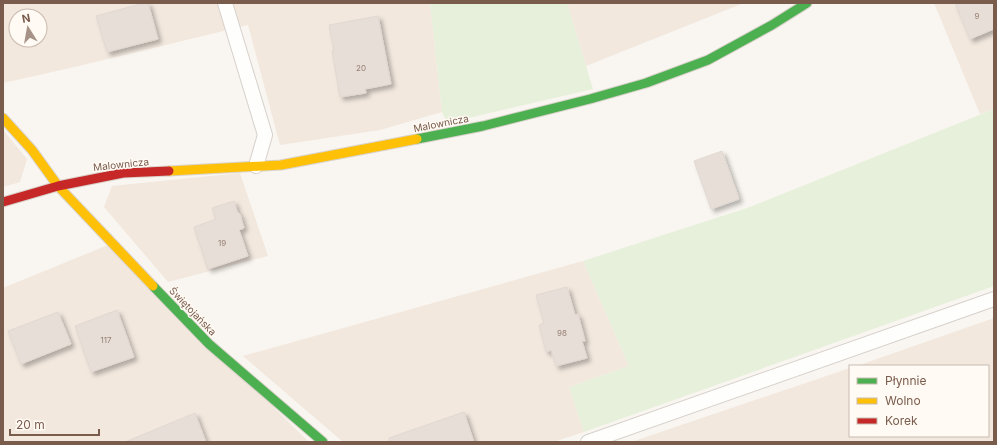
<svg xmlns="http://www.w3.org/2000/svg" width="997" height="445" font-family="Inter,sans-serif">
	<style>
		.residential { fill: #f2e8de; fill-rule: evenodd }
		.green { fill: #e7f0db }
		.building { fill: #e6ded7; stroke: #e2d8d2; filter: url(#shadow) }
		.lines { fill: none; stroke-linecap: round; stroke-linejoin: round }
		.lane-casing { stroke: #d7d1cb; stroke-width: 16 }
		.fast-casing { stroke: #d9d2cb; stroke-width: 11 }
		.slow-casing { stroke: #d9d2cb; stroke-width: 11 }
		.jam-casing { stroke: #d9d2cb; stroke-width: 11 }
		.lane { stroke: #fefefd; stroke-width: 14 }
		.fast { stroke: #4caf50; stroke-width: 9 }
		.slow { stroke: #ffc107; stroke-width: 9 }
		.jam { stroke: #c62828; stroke-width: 9 }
		.labels { text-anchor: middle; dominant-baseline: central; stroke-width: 3; stroke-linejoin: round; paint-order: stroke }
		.number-label { font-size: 8px; fill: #977e72 }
		.street-label { font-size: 10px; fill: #7a5c4d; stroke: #fffaf3 }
	</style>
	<defs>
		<filter id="shadow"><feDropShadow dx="3.5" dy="3.5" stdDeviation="2" flood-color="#0004"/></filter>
	</defs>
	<rect width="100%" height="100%" fill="#f9f5f0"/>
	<path class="residential" d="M 3,3 L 430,3 L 442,112 L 380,130 L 280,145 L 248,25 L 79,66 L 3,83 ZM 16,16 L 40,16 L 40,40 L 16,40 Z
		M 567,3 L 744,3 L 586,66 Z
		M 934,3 L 994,3 L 994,109 L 980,114 Z
		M 3,130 L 27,159 L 20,182 L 3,187 Z
		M 240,173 L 268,256 L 168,282 L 104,207 L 112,186 Z
		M 108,245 L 309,442 L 3,442 L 3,288 Z
		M 583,261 L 629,366 L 569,387 L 584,432 L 553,442 L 343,442 L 243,356 Z
		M 994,318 L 994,442 L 631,442 L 850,368 L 850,436 L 988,436 L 988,366 L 857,366 Z"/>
	<path class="green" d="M 430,3 L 567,3 L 593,89 L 447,123 L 442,112 Z
		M 994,109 L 994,286 L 584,432 L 569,387 L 629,366 L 583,261 L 750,207 Z"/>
	<path class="building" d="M 144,3 L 148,3 L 158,39 L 107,52 L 96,16 Z
		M 955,3 L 994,3 L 994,29 L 970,39 Z
		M 378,16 L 391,84 L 365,89 L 366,93 L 340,97 L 332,51 L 334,51 L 329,25 Z
		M 722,151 L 739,199 L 711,209 L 694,161 Z
		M 234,201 L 237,211 L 240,214 L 244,228 L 239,230 L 248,256 L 208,269 L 194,227 L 216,219 L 212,208 Z
		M 567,287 L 575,315 L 578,314 L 585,341 L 582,341 L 587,358 L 556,366 L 551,350 L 546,352 L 539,325 L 544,323 L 536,295 Z
		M 117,310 L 134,357 L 91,372 L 75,326 Z
		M 58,312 L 71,344 L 21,364 L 8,331 Z
		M 464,412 L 474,442 L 389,442 L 389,438 Z
		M 195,413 L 206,442 L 125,442 Z"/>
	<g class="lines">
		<defs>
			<path id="lane" d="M 225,3 L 265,135 L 256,166
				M 588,442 L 994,299"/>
			<path id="fast" d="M 417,139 L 483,126 L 590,99 L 646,83 L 708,60 L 772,25 L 807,3
				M 153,286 L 209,344 L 323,442"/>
			<path id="slow" d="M 3,118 L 32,150 L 58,186 L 153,286
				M 169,171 L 281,165 L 417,139"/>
			<path id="jam" d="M 3,202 L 58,186 L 123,173 L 169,171"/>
		</defs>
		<use href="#lane" class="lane-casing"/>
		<use href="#fast" class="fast-casing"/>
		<use href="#slow" class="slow-casing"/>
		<use href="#jam" class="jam-casing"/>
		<use href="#lane" class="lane"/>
		<use href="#fast" class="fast"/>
		<use href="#slow" class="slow"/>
		<use href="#jam" class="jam"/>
	</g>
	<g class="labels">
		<g class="number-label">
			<text x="977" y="16">9</text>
			<text x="361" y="68">20</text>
			<text x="222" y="243">19</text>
			<text x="562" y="333">98</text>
			<text x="106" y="340">117</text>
		</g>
		<g class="street-label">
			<text transform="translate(441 123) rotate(-11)">Malownicza</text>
			<text transform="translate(121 164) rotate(-6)">Malownicza</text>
			<text transform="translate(193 311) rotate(46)">Świętojańska</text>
		</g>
	</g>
	<rect width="997" height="445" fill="none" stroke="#7a5c4d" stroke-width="8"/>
	<rect x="849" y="365" width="140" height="72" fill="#fffaf3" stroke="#cabbb1"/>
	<rect x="857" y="378" width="20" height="6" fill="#4caf50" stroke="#cabbb1"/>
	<text x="885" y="385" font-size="12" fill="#7a5c4d">Płynnie</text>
	<rect x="857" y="398" width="20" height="6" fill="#ffc107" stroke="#cabbb1"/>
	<text x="885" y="405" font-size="12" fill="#7a5c4d">Wolno</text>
	<rect x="857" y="418" width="20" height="6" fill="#c62828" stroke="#cabbb1"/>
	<text x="885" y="425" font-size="12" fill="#7a5c4d">Korek</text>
	<g transform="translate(28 28) rotate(349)"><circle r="19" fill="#fffaf3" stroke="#cabbb1"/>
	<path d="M0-3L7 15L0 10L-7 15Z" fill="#a69286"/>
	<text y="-6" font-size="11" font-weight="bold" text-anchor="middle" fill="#7a5c4d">N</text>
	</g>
	<path d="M10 429v6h89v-6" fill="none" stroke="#7a5c4d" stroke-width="2"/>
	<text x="16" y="429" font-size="12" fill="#7a5c4d" stroke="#fffaf3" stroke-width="3" paint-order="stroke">20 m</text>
</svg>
